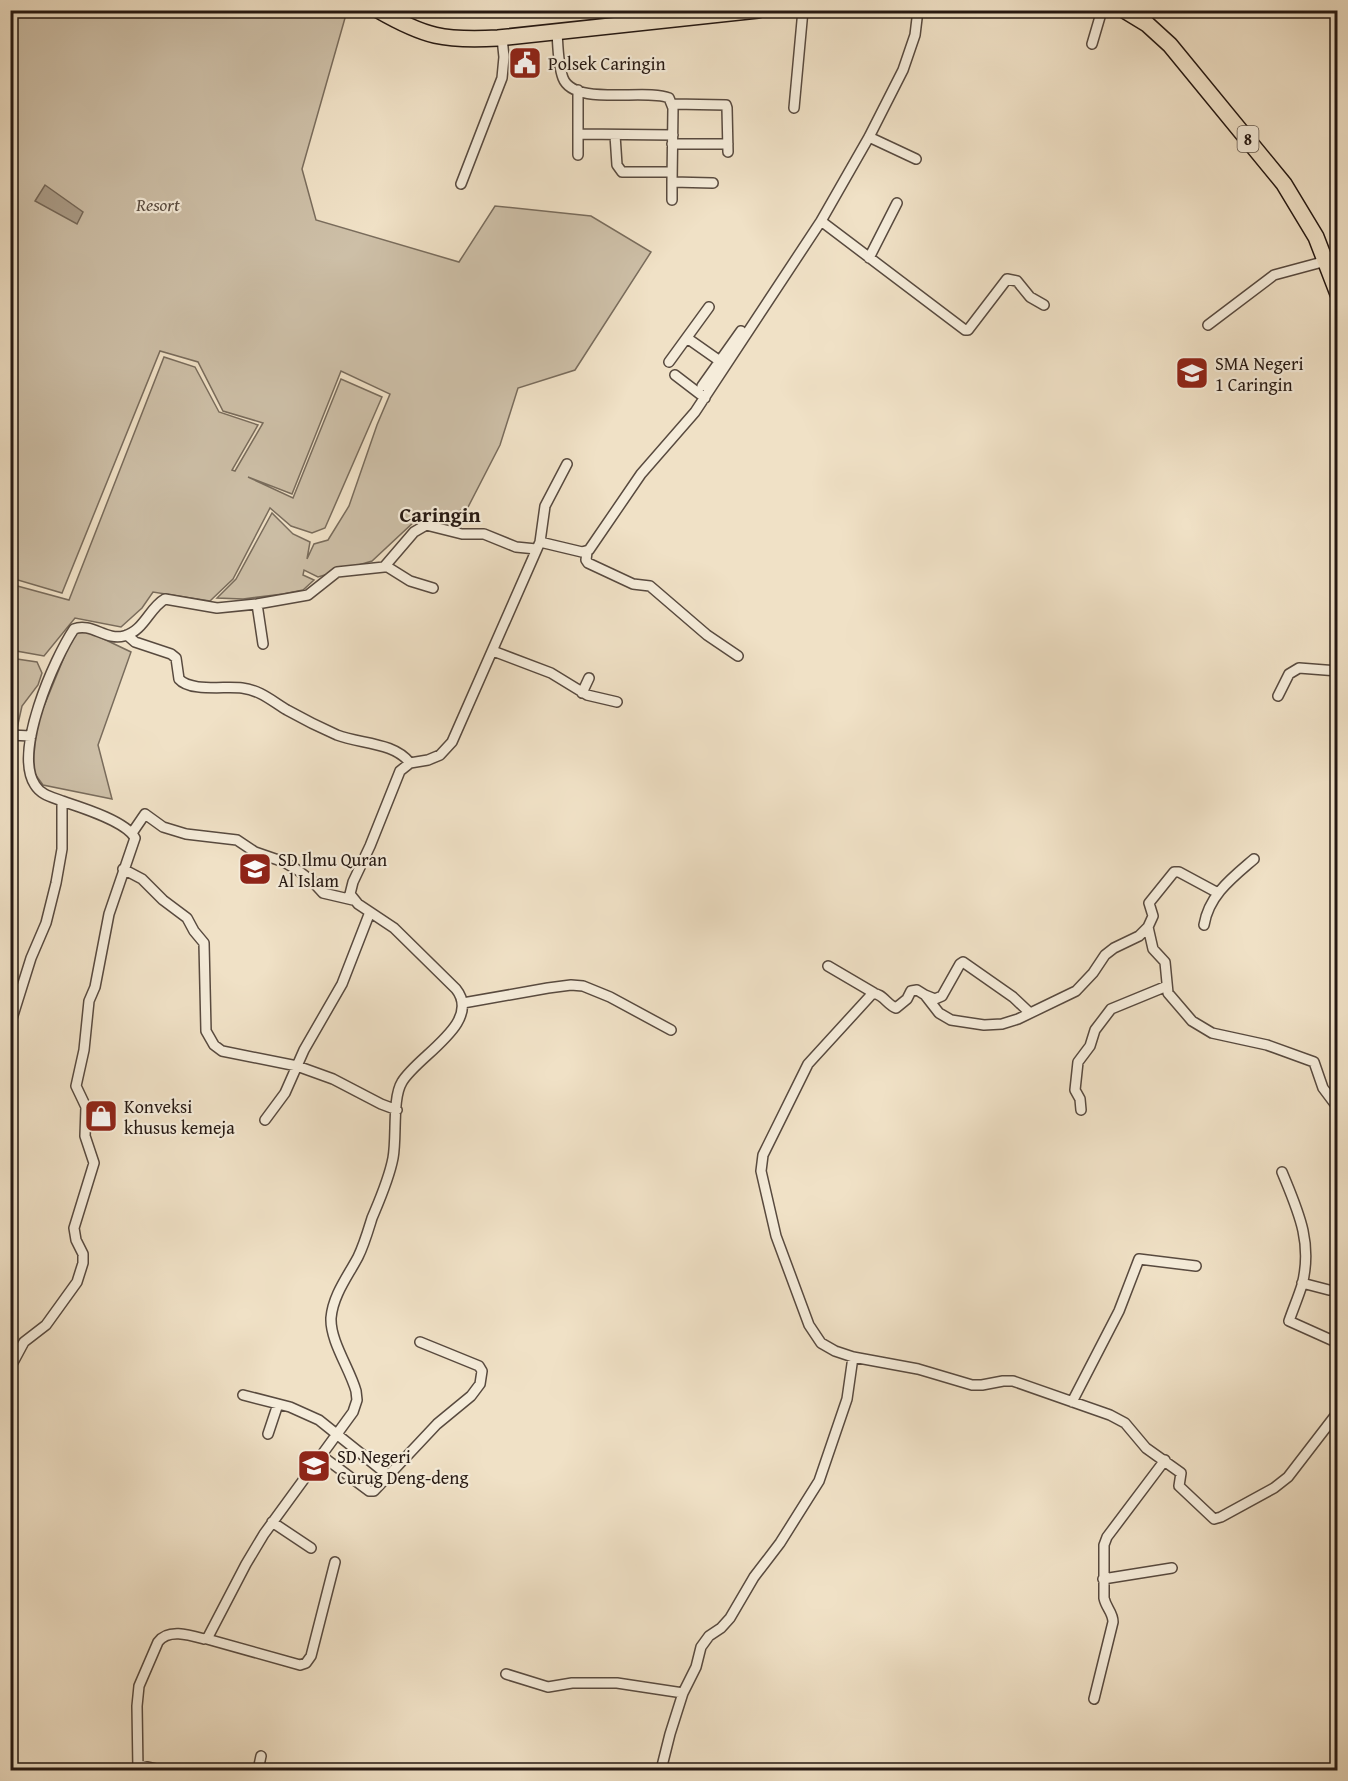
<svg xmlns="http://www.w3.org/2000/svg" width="1348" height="1781" font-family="'Gentium Book Plus',serif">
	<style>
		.green { fill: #cdbfa7; stroke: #796c5c; stroke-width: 1.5 }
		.water { fill: #ab9d89; stroke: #756859; stroke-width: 1.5 }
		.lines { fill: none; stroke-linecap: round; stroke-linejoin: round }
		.minor-casing { stroke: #584a3f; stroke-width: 12 }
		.trunk-casing { stroke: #251812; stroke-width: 18 }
		.minor { stroke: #f5ecda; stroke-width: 9 }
		.trunk { stroke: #f0e1c6; stroke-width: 15 }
		.labels { text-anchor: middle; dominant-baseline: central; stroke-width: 4.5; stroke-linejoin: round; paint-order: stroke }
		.shield { fill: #f5ecda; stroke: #63584e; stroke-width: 1.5 }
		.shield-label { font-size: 16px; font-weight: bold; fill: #251812 }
		.poi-label { font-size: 18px; fill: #251812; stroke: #f5ecda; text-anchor: start }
		.park-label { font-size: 18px; font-style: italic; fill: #574a3f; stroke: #f5ecda }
		.quarter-label { font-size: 21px; font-weight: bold; fill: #251812; stroke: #f5ecda }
	</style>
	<rect width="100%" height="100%" fill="#f0e1c6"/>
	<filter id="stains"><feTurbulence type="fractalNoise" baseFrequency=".00333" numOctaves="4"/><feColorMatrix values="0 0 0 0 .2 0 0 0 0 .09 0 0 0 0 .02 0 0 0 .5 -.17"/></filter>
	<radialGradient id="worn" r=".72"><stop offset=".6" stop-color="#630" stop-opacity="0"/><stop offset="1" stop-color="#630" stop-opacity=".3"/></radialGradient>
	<path class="green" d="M 11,11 L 347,11 L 302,169 L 316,220 L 459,262 L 495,206 L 591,216 L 651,252 L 575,370 L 518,388 L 500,445 L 467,509 L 415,521 L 372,561 L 318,577 L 304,570 L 303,575 L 314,580 L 303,590 L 283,594 L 243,599 L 217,598 L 236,579 L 272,513 L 293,534 L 310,542 L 307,559 L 314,544 L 328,540 L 349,506 L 377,425 L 390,394 L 341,371 L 292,494 L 248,477 L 293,498 L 341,379 L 382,397 L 325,528 L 312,533 L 291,526 L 270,508 L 233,579 L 210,601 L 153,592 L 142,608 L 121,627 L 75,618 L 44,656 L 11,650 L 10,584 L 69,600 L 164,357 L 195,367 L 219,412 L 258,425 L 232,470 L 235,471 L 263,423 L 223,411 L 198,362 L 160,351 L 62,593 L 11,578 Z
		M 89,632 L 131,652 L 98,745 L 112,799 L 43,785 L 32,770 L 35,728 L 74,633 Z
		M 10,658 L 37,662 L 42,673 L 38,685 L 22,706 L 16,733 L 11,733 Z"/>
	<path class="water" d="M 45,185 L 83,212 L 77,224 L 35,201 Z"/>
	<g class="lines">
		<defs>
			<path id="minor" d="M 557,32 C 558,47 558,65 563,78 C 574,107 646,88 669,98 L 673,108 L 672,182 L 713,183
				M 1092,44 L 1102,10
				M 673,104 L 726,105 L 727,108 L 728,152
				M 794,108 L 803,10
				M 578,134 L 673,135
				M 615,135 L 617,165 L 622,172 L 672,172
				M 869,137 L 916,159
				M 672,144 L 728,144
				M 578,155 L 578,90
				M 461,184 L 502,78 L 504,57 L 502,38
				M 672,200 L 672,182
				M 821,221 L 965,330 L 968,330 L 1007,279 L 1017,281 L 1030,297 L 1044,305
				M 869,258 L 897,203
				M 1208,325 L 1274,275 L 1326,261
				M 687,338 L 724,364
				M 669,362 L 709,307
				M 675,375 L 705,398
				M 702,386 L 741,331
				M 540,542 L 545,506 L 567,464
				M 587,552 L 586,560 L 588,563 L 633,584 L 650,586 L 707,635 L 738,656
				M 386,566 L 410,581 L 433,588
				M 257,604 L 263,644
				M 127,635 L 135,642 L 171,654 L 176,658 L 179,679 C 190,692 225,686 242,688 C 260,690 272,701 287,710 C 303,719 321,728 337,735 C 360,744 394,742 410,763
				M 493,651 L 551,673 L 587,695 L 617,702
				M 582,693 L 589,678
				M 1278,696 L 1289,674 L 1299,668 L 1338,671
				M 10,735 L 31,736
				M 132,833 L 145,814 L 163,827 L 186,834 L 237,840 L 255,852 L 284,862 L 296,869 L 312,881 L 323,893 L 353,900
				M 123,869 L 142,879 L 163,900 L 187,918 L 194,931 L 204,943 L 206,1031 L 214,1045 L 222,1051 L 297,1066 L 333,1079 L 381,1104 L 397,1110
				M 1218,893 L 1179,872 L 1174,872 L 1149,903 L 1153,916 L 1148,927 L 1139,936 L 1114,948 L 1105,955 L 1093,973 L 1076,991 L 1018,1019 L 1002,1024 L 984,1025 L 951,1020 L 939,1013 L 925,995 L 917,990 L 911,991 L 907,999 L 896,1008 C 887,1005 882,992 872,994 L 808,1064 L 763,1155 L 761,1171 L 776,1236 L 809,1325 L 821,1343 L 835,1351 L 853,1357 L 918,1369 L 972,1385 L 982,1385 L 1003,1381 L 1013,1381 L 1110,1415 L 1125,1423 L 1146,1448 L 1181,1473 L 1179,1486 L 1214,1519 L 1221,1517 L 1274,1488 L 1288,1477 L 1338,1412
				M 1204,925 C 1209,895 1232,878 1254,859
				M 1148,927 L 1153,949 L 1165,962 L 1168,993 L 1192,1021 L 1212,1033 L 1267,1045 L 1314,1062 L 1323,1088 L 1338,1108
				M 828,966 L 874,993
				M 925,995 L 935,999 L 942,996 L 960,964 L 963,962 L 1013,997 L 1030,1013
				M 463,1003 L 548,988 L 571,985 L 583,986 L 610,997 L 671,1030
				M 10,1025 L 31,958 L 46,923 L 56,883 L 62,849 L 62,801 C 52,797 41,795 35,785 C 13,752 54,659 74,629 C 91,622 106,641 124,636 C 144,631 149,608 165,599 L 217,608 L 257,604 L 308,595 L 337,572 L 384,567 L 414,532 L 426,525 L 462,534 L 484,534 L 516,547 L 536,549
				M 1081,1110 L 1080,1099 L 1075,1090 L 1078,1062 L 1090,1046 L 1095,1030 L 1111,1009 L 1167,986
				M 265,1120 L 285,1093 L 304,1050 L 342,984 L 370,912
				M 1282,1172 C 1298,1211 1313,1242 1302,1285 C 1298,1298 1293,1309 1289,1321 L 1338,1343
				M 1302,1283 L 1329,1290
				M 10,1368 L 24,1342 L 46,1325 L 77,1282 L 83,1263 L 83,1254 L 76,1240 L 74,1228 L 94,1163 L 85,1136 L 86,1107 L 76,1086 L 84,1050 L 89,1001 L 95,987 L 109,914 L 135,838 C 126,821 80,807 62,801
				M 243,1395 L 290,1407 L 319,1420 L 389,1476
				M 1072,1402 L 1119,1311 L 1139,1259 L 1196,1266
				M 268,1434 L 278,1404
				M 322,1456 L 369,1491 L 374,1491 L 437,1424 L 471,1396 L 480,1384 L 482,1371 L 479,1366 L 420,1342
				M 272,1522 L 311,1548
				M 1103,1579 L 1172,1568
				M 207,1639 L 300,1665 L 306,1663 L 311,1656 L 335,1562
				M 506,1674 L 548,1687 L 572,1683 L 617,1683 L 683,1693
				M 1094,1699 L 1113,1622 C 1113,1612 1106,1608 1104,1598 L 1104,1545 L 1107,1537 L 1165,1460
				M 139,1765 L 161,1770
				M 138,1770 L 137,1706 L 139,1686 L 158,1642 C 168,1628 190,1635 204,1639 L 208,1637 L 246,1564 L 264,1534 L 353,1412 L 357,1400 L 356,1391 C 350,1369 330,1341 331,1318 C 333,1295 348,1276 358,1257 C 364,1245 368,1231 372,1218 C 380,1199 389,1179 393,1158 C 397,1137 392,1098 402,1082 C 417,1056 483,1023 456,989 L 394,928 L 358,904 L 350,894 L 353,882 L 370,846 L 400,771 L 410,763 L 428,760 L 440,755 L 452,742 L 540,542 L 582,552 L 589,550 L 641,474 L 695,412 L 821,221 L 869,137 L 903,70 L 915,35 L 918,10
				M 258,1770 L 261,1756
				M 661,1770 L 670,1734 L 683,1693 L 696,1667 L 701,1647 L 709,1636 L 721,1628 L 730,1618 L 754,1577 L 780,1543 L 819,1481 L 847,1399 L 853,1357"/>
			<path id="trunk" d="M 378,10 C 425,37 444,41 498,38 L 758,10
				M 1124,10 L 1147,24 L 1170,45 L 1284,184 L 1316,237 L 1338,294"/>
		</defs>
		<use href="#minor" class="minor-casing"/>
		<use href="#trunk" class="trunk-casing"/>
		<use href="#minor" class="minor"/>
		<use href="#trunk" class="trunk"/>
	</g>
	<defs>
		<symbol id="civic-square" viewBox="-11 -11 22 22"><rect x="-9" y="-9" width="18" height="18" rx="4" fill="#8f2418" stroke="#f5ecda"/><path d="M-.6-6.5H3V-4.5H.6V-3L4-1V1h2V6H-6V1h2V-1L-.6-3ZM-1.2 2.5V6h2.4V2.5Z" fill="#fff"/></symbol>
		<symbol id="school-square" viewBox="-11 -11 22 22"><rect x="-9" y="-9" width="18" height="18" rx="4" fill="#8f2418" stroke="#f5ecda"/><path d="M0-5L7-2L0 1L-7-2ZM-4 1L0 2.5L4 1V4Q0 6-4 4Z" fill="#fff"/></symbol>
		<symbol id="shop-square" viewBox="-11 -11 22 22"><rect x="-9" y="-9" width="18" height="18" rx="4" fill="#8f2418" stroke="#f5ecda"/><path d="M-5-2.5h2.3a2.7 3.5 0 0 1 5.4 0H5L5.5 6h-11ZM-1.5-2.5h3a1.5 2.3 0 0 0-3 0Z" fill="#fff"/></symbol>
	</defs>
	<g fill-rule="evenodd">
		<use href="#civic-square" x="506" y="44" width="38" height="38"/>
		<use href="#school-square" x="1173" y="354" width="38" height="38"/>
		<use href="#school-square" x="236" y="850" width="38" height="38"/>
		<use href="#shop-square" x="82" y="1097" width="38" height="38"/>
		<use href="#school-square" x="295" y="1447" width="38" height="38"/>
	</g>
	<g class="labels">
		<rect class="shield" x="1237.5" y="126" width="21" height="26" rx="4.5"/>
		<g class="shield-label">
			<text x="1248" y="139">8</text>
		</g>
		<g class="poi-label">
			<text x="548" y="63">Polsek Caringin</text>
			<text x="1215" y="363">SMA Negeri<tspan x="1215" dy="21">1 Caringin</tspan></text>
			<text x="278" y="859">SD Ilmu Quran<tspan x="278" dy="21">Al Islam</tspan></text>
			<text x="124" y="1106">Konveksi<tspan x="124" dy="21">khusus kemeja</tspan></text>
			<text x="337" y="1456">SD Negeri<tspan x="337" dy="21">Curug Deng-deng</tspan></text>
		</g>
		<g class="park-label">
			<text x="158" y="204">Resort</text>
		</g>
		<g class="quarter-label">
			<text x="440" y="514">Caringin</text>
		</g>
	</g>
	<rect width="1348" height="1781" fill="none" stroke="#f0e1c6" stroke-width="36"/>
	<rect x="12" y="12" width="1324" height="1757" fill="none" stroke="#251812" stroke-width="3"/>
	<rect x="18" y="18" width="1312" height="1745" fill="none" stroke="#251812" stroke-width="1.5"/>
	<rect width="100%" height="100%" filter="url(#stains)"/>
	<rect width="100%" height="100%" fill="url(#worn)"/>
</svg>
